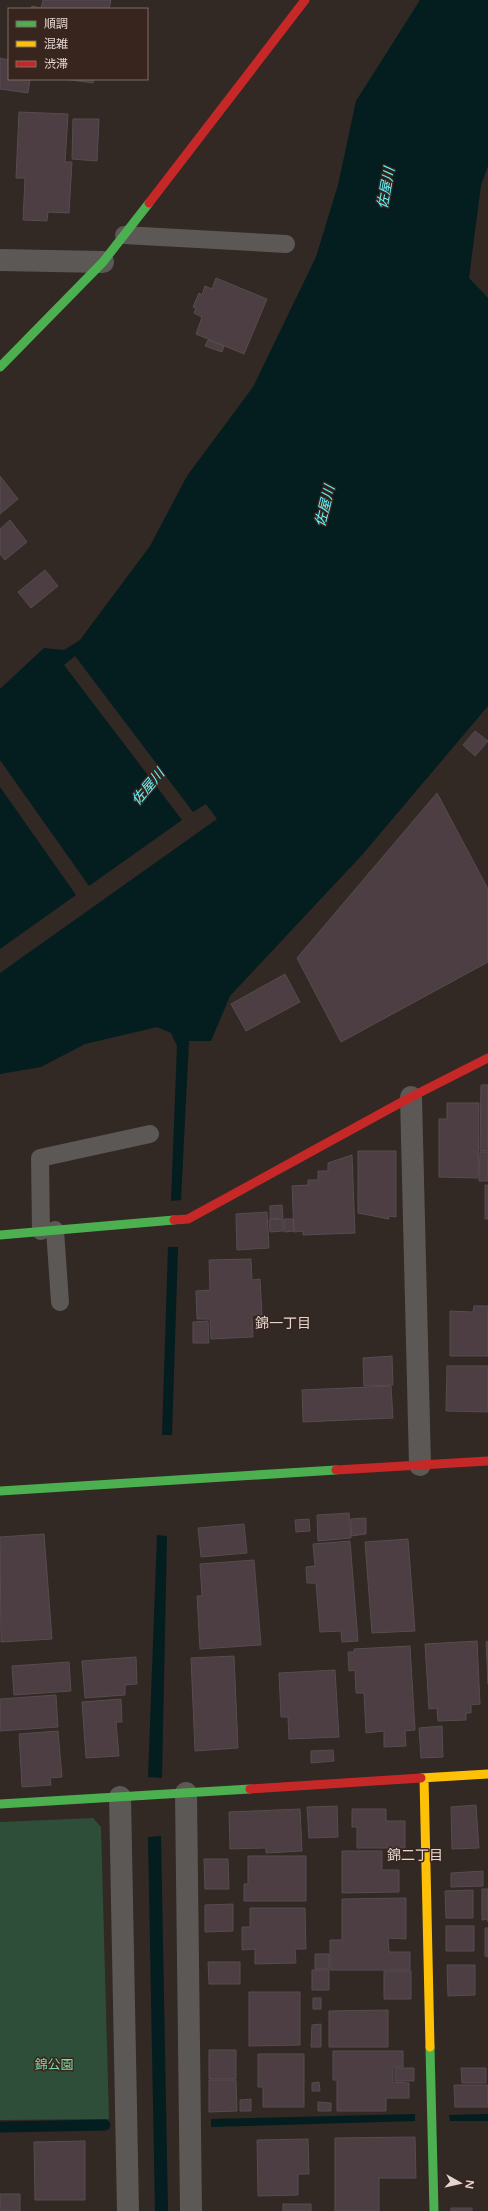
<svg xmlns="http://www.w3.org/2000/svg" width="488" height="2211" font-family="'Varela Round','Noto Sans JP',sans-serif">
	<style>
		.green { fill: #2e4e3a }
		.water { fill: #041d1f }
		.pier { fill: #322824 }
		.lines { fill: none; stroke-linecap: round; stroke-linejoin: round }
		.stream { stroke: #041d1f; stroke-width: 11 }
		.building { fill: #4c3e43; stroke: #554d4e }
		.lane { stroke: #5b5855; stroke-width: 18 }
		.street { stroke: #5b5855; stroke-width: 22 }
		.fast { stroke: #4caf50; stroke-width: 9 }
		.slow { stroke: #ffc107; stroke-width: 9 }
		.jam { stroke: #c62828; stroke-width: 9 }
		.labels { text-anchor: middle; dominant-baseline: central; stroke-width: 3; stroke-linejoin: round; paint-order: stroke }
		.park-label { font-size: 13px; fill: #78dda5; stroke: #38251e }
		.water-label { font-size: 14px; font-style: italic; fill: #62f5fc; stroke: #38251e }
		.neighbourhood-label { font-size: 14px; fill: #e3d6d1; stroke: #38251e }
	</style>
	<rect width="100%" height="100%" fill="#322824"/>
	<path class="green" d="M 93,1818 L 101,1827 L 109,2119 L 0,2120 L 0,1822 Z"/>
	<path class="water" d="M 420,0 L 488,0 L 488,166 L 481,185 L 469,278 L 488,298 L 488,706 L 362,855 L 230,996 L 211,1041 L 189,1041 L 181,1200 L 171,1201 L 177,1046 L 171,1033 L 157,1027 L 85,1044 L 41,1067 L 0,1074 L 0,689 L 44,648 L 64,650 L 80,640 L 150,546 L 187,476 L 253,387 L 316,257 L 338,185 L 356,101 Z
		M 168,1247 L 178,1247 L 172,1435 L 162,1435 Z
		M 157,1535 L 167,1536 L 162,1778 L 148,1777 Z
		M 161,1836 L 168,2211 L 155,2211 L 148,1837 Z
		M 415,2114 L 415,2121 L 211,2127 L 211,2119 Z
		M 488,2114 L 488,2121 L 450,2121 L 449,2115 Z"/>
	<path class="pier" d="M 75,656 L 193,812 L 206,804 L 217,819 L 0,973 L 0,949 L 76,895 L 0,787 L 0,760 L 89,886 L 182,820 L 64,665 Z"/>
	<g class="lines">
		<path class="stream" d="M 0,2127 L 105,2125"/>
	</g>
	<path class="building" d="M 43,0 L 111,0 L 109,9 L 31,9 L 32,6 L 41,8 Z
		M 0,58 L 9,60 L 9,79 L 30,79 L 28,93 L 0,89 Z
		M 64,79 L 94,79 L 93,83 Z
		M 19,112 L 68,114 L 65,162 L 72,162 L 69,213 L 48,212 L 47,221 L 23,220 L 25,178 L 16,178 Z
		M 73,119 L 99,119 L 97,161 L 72,159 Z
		M 216,278 L 267,299 L 244,354 L 196,334 L 202,317 L 194,313 L 196,308 L 193,307 L 199,293 L 202,295 L 205,286 L 212,289 Z
		M 208,340 L 224,346 L 222,352 L 205,346 Z
		M 0,476 L 18,499 L 0,514 Z
		M 10,520 L 27,542 L 5,560 L 0,554 L 0,529 Z
		M 45,570 L 58,586 L 31,608 L 18,592 Z
		M 475,731 L 488,741 L 475,756 L 463,745 Z
		M 437,793 L 488,889 L 488,962 L 341,1042 L 297,958 Z
		M 285,974 L 300,1002 L 246,1031 L 231,1004 Z
		M 481,1085 L 488,1085 L 488,1151 L 480,1151 Z
		M 447,1103 L 479,1103 L 478,1178 L 439,1177 L 439,1119 L 447,1119 Z
		M 358,1151 L 396,1151 L 396,1217 L 388,1216 L 389,1219 L 358,1213 Z
		M 480,1152 L 488,1152 L 488,1181 L 479,1181 Z
		M 352,1155 L 355,1233 L 303,1235 L 303,1231 L 294,1232 L 292,1186 L 308,1185 L 308,1180 L 318,1180 L 318,1171 L 328,1171 L 328,1163 Z
		M 485,1185 L 488,1185 L 488,1219 L 485,1219 Z
		M 282,1205 L 283,1218 L 270,1219 L 270,1206 Z
		M 267,1212 L 269,1248 L 237,1250 L 236,1214 Z
		M 283,1219 L 283,1231 L 270,1232 L 269,1220 Z
		M 284,1219 L 293,1219 L 294,1231 L 284,1232 Z
		M 251,1259 L 252,1280 L 260,1279 L 262,1315 L 252,1315 L 253,1337 L 211,1339 L 210,1319 L 197,1319 L 196,1291 L 210,1290 L 209,1260 Z
		M 474,1306 L 488,1306 L 488,1356 L 450,1356 L 450,1311 L 473,1312 Z
		M 208,1321 L 209,1343 L 193,1343 L 193,1322 Z
		M 392,1356 L 393,1385 L 364,1386 L 363,1358 Z
		M 447,1366 L 488,1366 L 488,1412 L 446,1411 Z
		M 391,1386 L 393,1418 L 303,1422 L 302,1390 Z
		M 349,1513 L 351,1538 L 318,1541 L 317,1515 Z
		M 366,1518 L 366,1534 L 351,1536 L 351,1519 Z
		M 309,1519 L 310,1531 L 296,1532 L 295,1520 Z
		M 244,1524 L 247,1553 L 201,1557 L 198,1528 Z
		M 44,1534 L 52,1639 L 1,1642 L 0,1537 Z
		M 408,1539 L 415,1631 L 372,1633 L 365,1542 Z
		M 350,1541 L 358,1641 L 342,1642 L 341,1631 L 320,1632 L 316,1583 L 307,1583 L 306,1567 L 315,1566 L 313,1544 Z
		M 254,1560 L 261,1645 L 200,1649 L 197,1596 L 202,1596 L 200,1564 Z
		M 477,1641 L 480,1704 L 471,1705 L 471,1713 L 466,1713 L 466,1720 L 438,1721 L 437,1708 L 429,1709 L 425,1644 Z
		M 488,1641 L 488,1684 L 486,1642 Z
		M 410,1646 L 415,1730 L 405,1731 L 406,1746 L 384,1747 L 384,1731 L 366,1733 L 364,1693 L 356,1693 L 355,1670 L 349,1671 L 348,1652 L 354,1652 L 354,1649 Z
		M 234,1656 L 238,1748 L 195,1751 L 191,1658 Z
		M 136,1657 L 137,1684 L 125,1685 L 125,1695 L 85,1698 L 82,1661 Z
		M 69,1662 L 71,1691 L 14,1695 L 12,1666 Z
		M 335,1670 L 339,1737 L 289,1739 L 288,1717 L 281,1717 L 279,1673 Z
		M 56,1695 L 58,1727 L 0,1731 L 0,1699 Z
		M 121,1699 L 122,1722 L 116,1722 L 119,1756 L 86,1758 L 82,1702 Z
		M 442,1726 L 443,1757 L 421,1758 L 419,1728 Z
		M 58,1731 L 62,1777 L 50,1778 L 51,1785 L 22,1787 L 19,1734 Z
		M 333,1750 L 334,1761 L 311,1763 L 311,1751 Z
		M 476,1805 L 479,1848 L 452,1849 L 451,1807 Z
		M 337,1806 L 338,1837 L 309,1838 L 307,1807 Z
		M 300,1809 L 302,1851 L 266,1853 L 266,1848 L 230,1849 L 229,1812 Z
		M 352,1809 L 386,1809 L 386,1821 L 405,1821 L 405,1848 L 357,1848 L 357,1827 L 352,1827 Z
		M 342,1851 L 382,1851 L 382,1870 L 399,1870 L 399,1892 L 342,1893 Z
		M 248,1856 L 306,1856 L 306,1901 L 244,1901 L 244,1884 L 248,1884 Z
		M 204,1859 L 228,1859 L 229,1889 L 205,1889 Z
		M 483,1871 L 483,1886 L 451,1887 L 451,1873 Z
		M 482,1889 L 488,1889 L 488,1922 L 488,1919 L 482,1920 Z
		M 473,1890 L 473,1918 L 446,1918 L 445,1891 Z
		M 406,1898 L 406,1939 L 388,1938 L 389,1952 L 410,1952 L 410,1970 L 330,1970 L 330,1940 L 342,1940 L 342,1899 Z
		M 233,1904 L 233,1931 L 205,1932 L 205,1905 Z
		M 250,1908 L 305,1908 L 306,1949 L 295,1949 L 296,1963 L 255,1964 L 255,1949 L 242,1950 L 242,1927 L 250,1927 Z
		M 446,1926 L 474,1926 L 474,1951 L 446,1951 Z
		M 485,1928 L 488,1928 L 488,1957 L 485,1956 Z
		M 315,1954 L 329,1954 L 329,1969 L 315,1969 Z
		M 208,1962 L 240,1962 L 240,1984 L 209,1984 Z
		M 447,1965 L 475,1965 L 475,1995 L 448,1996 Z
		M 312,1970 L 329,1970 L 329,1990 L 312,1990 Z
		M 384,1971 L 411,1971 L 411,1999 L 384,1999 Z
		M 249,1992 L 300,1992 L 300,2045 L 249,2046 Z
		M 313,1998 L 321,1998 L 321,2009 L 313,2009 Z
		M 388,2010 L 388,2047 L 329,2047 L 329,2011 Z
		M 321,2024 L 321,2047 L 311,2047 L 312,2025 Z
		M 209,2050 L 236,2050 L 236,2079 L 209,2079 Z
		M 333,2051 L 403,2051 L 403,2067 L 393,2067 L 393,2082 L 409,2083 L 409,2098 L 386,2098 L 386,2111 L 337,2111 L 337,2080 L 333,2080 Z
		M 258,2054 L 304,2054 L 304,2107 L 263,2107 L 263,2087 L 258,2087 Z
		M 395,2068 L 414,2068 L 414,2081 L 395,2081 Z
		M 461,2068 L 486,2068 L 486,2083 L 462,2083 Z
		M 209,2080 L 236,2080 L 237,2111 L 209,2112 Z
		M 319,2082 L 320,2091 L 312,2091 L 312,2083 Z
		M 454,2085 L 488,2085 L 488,2107 L 455,2107 Z
		M 251,2099 L 251,2111 L 240,2111 L 240,2100 Z
		M 318,2102 L 331,2103 L 331,2111 L 318,2111 Z
		M 415,2137 L 416,2178 L 379,2178 L 379,2211 L 335,2211 L 335,2138 Z
		M 308,2139 L 309,2174 L 298,2174 L 298,2195 L 258,2196 L 257,2140 Z
		M 85,2141 L 85,2200 L 35,2200 L 34,2142 Z
		M 0,2194 L 20,2194 L 20,2211 L 0,2211 Z
		M 283,2204 L 311,2204 L 311,2211 L 283,2211 Z
		M 451,2208 L 472,2208 L 472,2211 L 451,2211 Z"/>
	<g class="lines">
		<path class="lane" d="M 124,235 L 286,244
			M 55,1230 L 60,1302
			M 41,1231 L 40,1158 L 150,1134"/>
		<path class="street" d="M 0,260 L 103,262
			M 411,1097 L 420,1465
			M 186,1793 L 191,2211
			M 120,1797 L 128,2211"/>
		<path class="fast" d="M 0,367 L 103,262 L 149,203
			M 0,1235 L 174,1220
			M 0,1491 L 336,1470
			M 0,1804 L 250,1789
			M 430,2047 L 434,2211"/>
		<path class="slow" d="M 421,1778 L 488,1774
			M 424,1778 L 430,2047"/>
		<path class="jam" d="M 149,203 L 305,0
			M 174,1220 L 188,1219 L 411,1097 L 488,1058
			M 336,1470 L 488,1461
			M 250,1789 L 421,1778"/>
	</g>
	<g class="labels">
		<g class="park-label">
			<text x="54" y="2065">錦公園</text>
		</g>
		<g class="water-label">
			<text transform="translate(386 188) rotate(-80)">佐屋川</text>
			<text transform="translate(325 506) rotate(-76)">佐屋川</text>
			<text transform="translate(148 787) rotate(-50)">佐屋川</text>
		</g>
		<g class="neighbourhood-label">
			<text x="283" y="1323">錦一丁目</text>
			<text x="415" y="1855">錦二丁目</text>
		</g>
	</g>
	<rect x="8" y="8" width="140" height="72" fill="#38251e" stroke="#7c6c66"/>
	<rect x="16" y="21" width="20" height="6" fill="#4caf50" stroke="#7c6c66"/>
	<text x="44" y="28" font-size="12" fill="#e3d6d1">順調</text>
	<rect x="16" y="41" width="20" height="6" fill="#ffc107" stroke="#7c6c66"/>
	<text x="44" y="48" font-size="12" fill="#e3d6d1">混雑</text>
	<rect x="16" y="61" width="20" height="6" fill="#c62828" stroke="#7c6c66"/>
	<text x="44" y="68" font-size="12" fill="#e3d6d1">渋滞</text>
	<g transform="translate(460 2183) rotate(98)" stroke="#38251e" stroke-width="3" paint-order="stroke">
	<path d="M0-3L7 15L0 10L-7 15Z" fill="#e3d6d1"/>
	<text y="-6" font-size="11" font-weight="bold" text-anchor="middle" fill="#e3d6d1">N</text>
	</g>
</svg>
